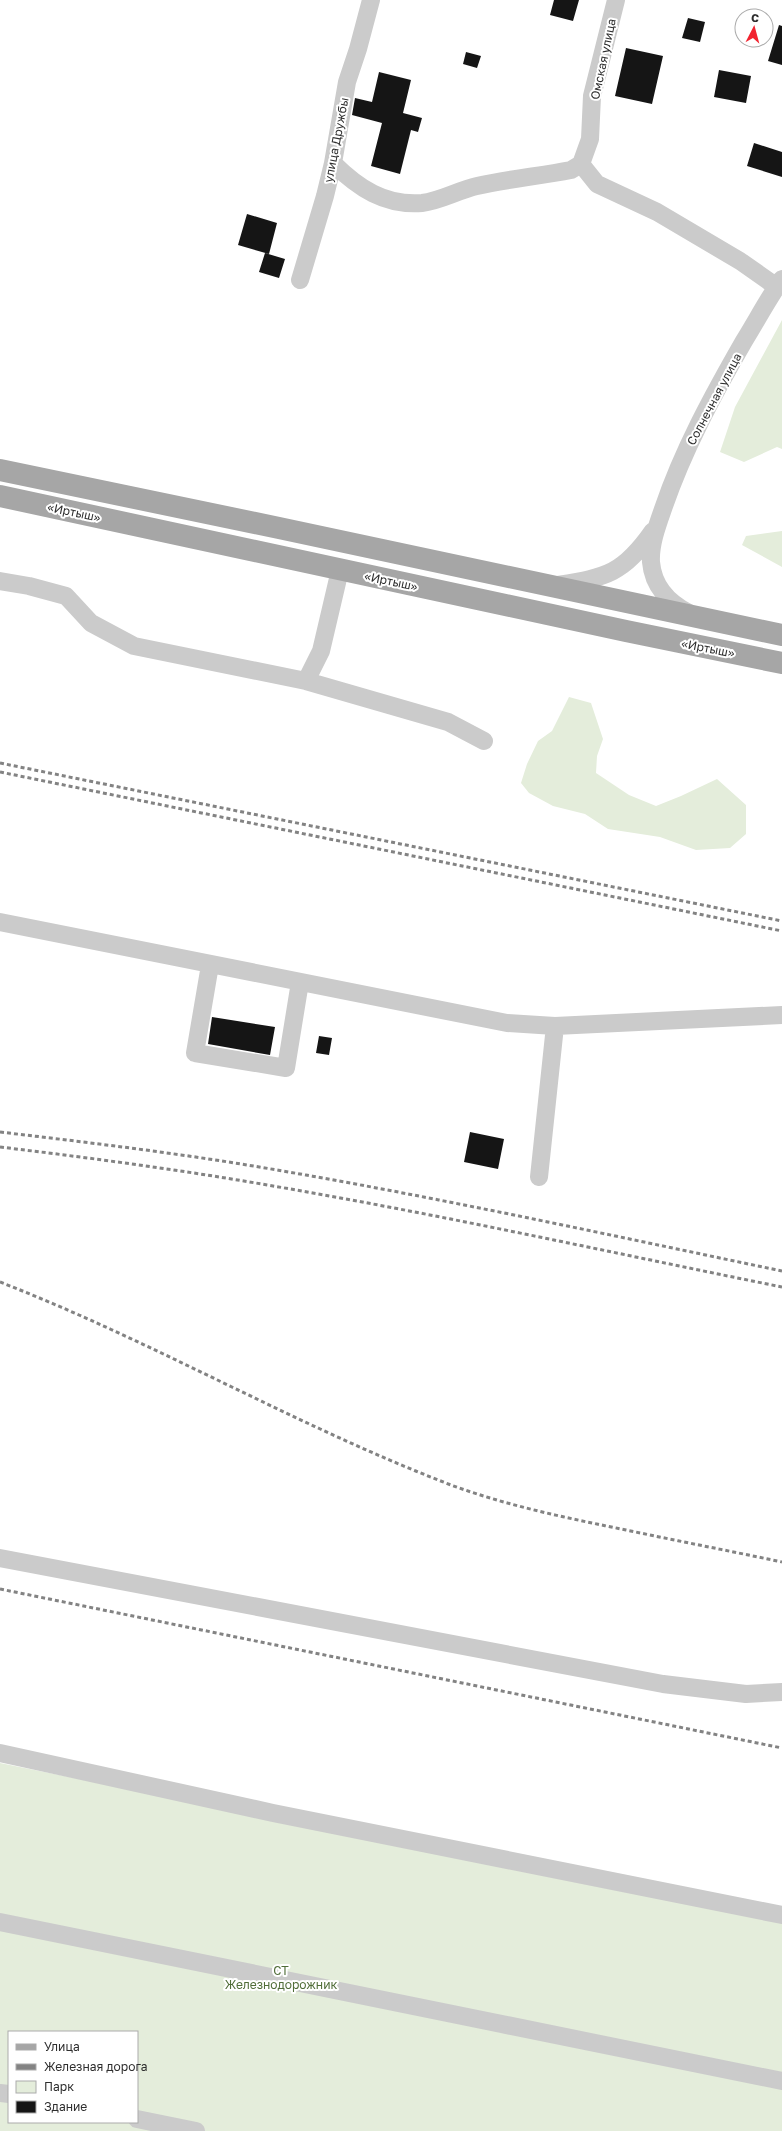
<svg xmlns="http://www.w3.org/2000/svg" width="782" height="2131" font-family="'Golos Text',sans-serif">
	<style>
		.green { fill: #e4eddb; fill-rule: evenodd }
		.building { fill: #151515 }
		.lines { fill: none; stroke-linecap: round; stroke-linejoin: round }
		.minor { stroke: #cbcbcb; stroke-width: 18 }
		.major { stroke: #a6a6a6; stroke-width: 22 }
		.rail { stroke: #838383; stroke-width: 3; stroke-dasharray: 4 3; stroke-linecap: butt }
		.labels { text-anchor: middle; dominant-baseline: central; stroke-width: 4; stroke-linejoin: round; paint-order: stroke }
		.street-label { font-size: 12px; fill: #2e2e2e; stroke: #fff }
		.park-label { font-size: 12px; fill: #506d38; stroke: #fff }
	</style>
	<rect width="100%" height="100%" fill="#fff"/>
	<path class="green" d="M 782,320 L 782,449 L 777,447 L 744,462 L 720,452 L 735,407 Z
		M 782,531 L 782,567 L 742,545 L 746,536 Z
		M 569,697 L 591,703 L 603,739 L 597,756 L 596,773 L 629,795 L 656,806 L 681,796 L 717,779 L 746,805 L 746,834 L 730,848 L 696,850 L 660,837 L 608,829 L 585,814 L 553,806 L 529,793 L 521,783 L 527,764 L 538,741 L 552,731 Z
		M 0,1763 L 782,1921 L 782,2131 L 0,2131 ZM 9,2032 L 137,2032 L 137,2122 L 9,2122 Z"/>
	<path class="building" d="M 554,0 L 579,0 L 573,21 L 550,15 Z
		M 688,18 L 705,22 L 700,42 L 682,38 Z
		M 779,25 L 782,26 L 782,65 L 768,61 Z
		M 626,48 L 663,56 L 652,104 L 615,96 Z
		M 466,52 L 481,56 L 477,68 L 463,64 Z
		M 719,70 L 751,76 L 746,103 L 714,97 Z
		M 379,72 L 411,80 L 403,113 L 422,118 L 418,132 L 411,130 L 400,174 L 371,166 L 382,123 L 352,115 L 355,98 L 372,102 Z
		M 754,143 L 782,152 L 782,177 L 747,166 Z
		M 247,214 L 277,223 L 269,254 L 238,245 Z
		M 265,253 L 285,259 L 279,278 L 259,272 Z
		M 212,1017 L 275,1027 L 270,1055 L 208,1044 Z
		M 319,1036 L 332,1038 L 329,1055 L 316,1053 Z
		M 470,1132 L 504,1139 L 498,1169 L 464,1162 Z"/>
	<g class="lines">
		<path class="minor" d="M 333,163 C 358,188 385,206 422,203 C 440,201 459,190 477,186 C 508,179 540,176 571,170 L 581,164
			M 581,164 L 597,184 L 657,212 L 740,261 L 777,287
			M 581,164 L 590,139 L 592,96 L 616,0
			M 300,280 L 325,196 L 333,163 L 347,82 L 358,49 L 371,0
			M 0,581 L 29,586 L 66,596 L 91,623 L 134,646 L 306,681 L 448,722 L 484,741
			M 558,585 C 607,577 623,574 653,531
			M 689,613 C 669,603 653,586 651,562 C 650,545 657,526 663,509 C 683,450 713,395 744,341 C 757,320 768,299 782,279
			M 306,681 L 321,651 L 340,570
			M 0,922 L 507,1023 L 555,1026 L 782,1015
			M 210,965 L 195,1053 L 286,1068 L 300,982
			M 539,1177 L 555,1026
			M 0,1558 L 663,1684 L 746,1694 L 782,1692
			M 0,1753 L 273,1813 L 782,1915
			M 0,1922 L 782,2081
			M 0,2093 L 9,2094
			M 137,2119 L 196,2131"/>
		<path class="major" d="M 0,470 L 279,528 L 782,635
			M 0,496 L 626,631 L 782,663"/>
		<path class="rail" d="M 0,763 L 782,921
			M 0,772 L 782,931
			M 0,1132 C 93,1143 185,1154 277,1170 C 446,1199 614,1236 782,1271
			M 0,1147 C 91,1158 182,1170 273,1186 C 443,1215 613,1253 782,1287
			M 0,1282 C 154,1342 297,1426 451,1485 C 508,1506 567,1518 626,1530 C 678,1541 730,1551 782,1562
			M 0,1589 L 782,1748"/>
	</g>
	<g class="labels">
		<g class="street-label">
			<text transform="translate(603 59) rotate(-78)">Омская улица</text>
			<text transform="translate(336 140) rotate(-79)">улица Дружбы</text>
			<text transform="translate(714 399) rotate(-62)">Солнечная улица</text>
			<text transform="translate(74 512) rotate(12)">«Иртыш»</text>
			<text transform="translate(391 581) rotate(12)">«Иртыш»</text>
			<text transform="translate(708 648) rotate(11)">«Иртыш»</text>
		</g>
		<g class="park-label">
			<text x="281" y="1970">СТ<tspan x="281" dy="14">Железнодорожник</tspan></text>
		</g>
	</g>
	<rect x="8" y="2031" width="130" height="92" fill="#ffffff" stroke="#ababab"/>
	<rect x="16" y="2044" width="20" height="6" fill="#a6a6a6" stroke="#ababab"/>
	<text x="44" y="2051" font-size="12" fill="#2e2e2e">Улица</text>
	<rect x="16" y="2064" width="20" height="6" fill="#838383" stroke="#ababab"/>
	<text x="44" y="2071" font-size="12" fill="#2e2e2e">Железная дорога</text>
	<rect x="16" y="2081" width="20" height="12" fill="#e4eddb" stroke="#ababab"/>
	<text x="44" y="2091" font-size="12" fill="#2e2e2e">Парк</text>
	<rect x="16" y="2101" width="20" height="12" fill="#151515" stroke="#ababab"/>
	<text x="44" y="2111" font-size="12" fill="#2e2e2e">Здание</text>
	<g transform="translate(754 28) rotate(6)"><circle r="19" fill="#ffffff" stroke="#ababab"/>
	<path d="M0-3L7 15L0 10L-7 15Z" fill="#f12430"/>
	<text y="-6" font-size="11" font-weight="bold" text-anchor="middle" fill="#2e2e2e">С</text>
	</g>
</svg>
